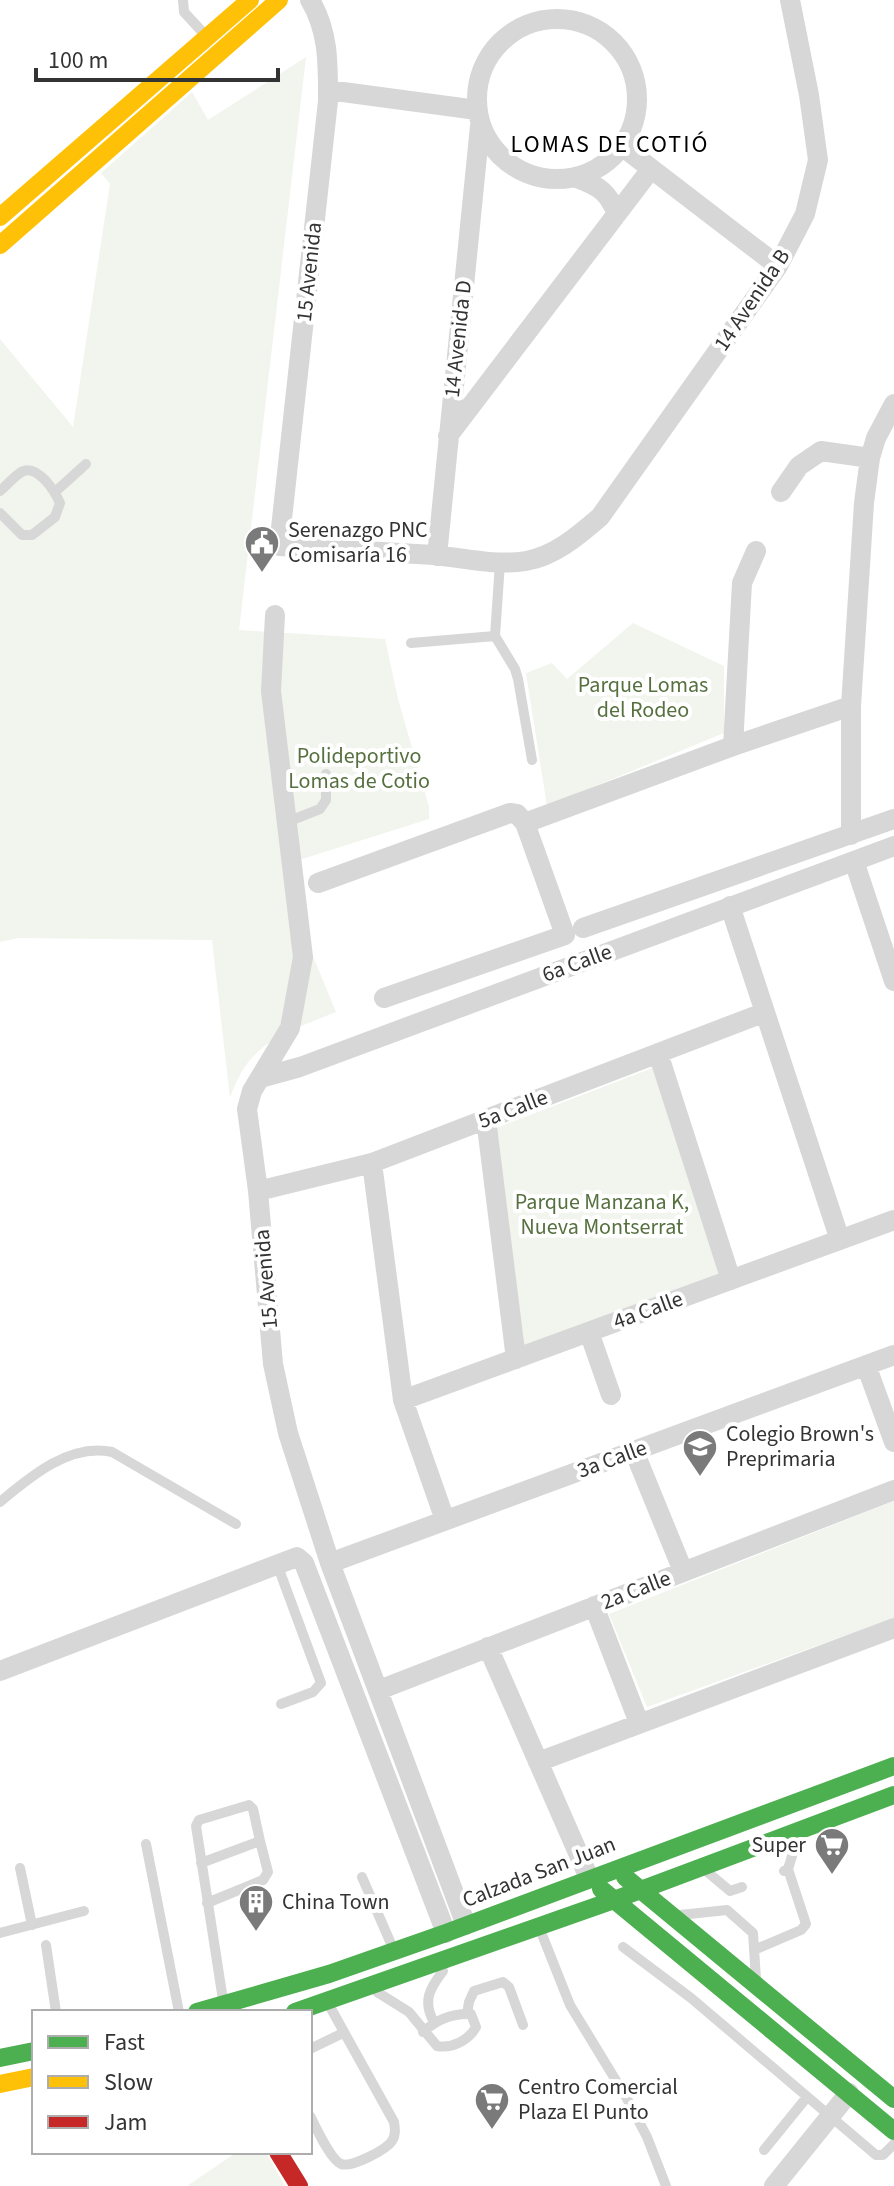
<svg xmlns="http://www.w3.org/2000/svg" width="894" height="2186" font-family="'Source Sans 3',sans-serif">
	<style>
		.green { fill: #f1f5ed }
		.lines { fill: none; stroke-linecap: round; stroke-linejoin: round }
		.lane { stroke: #d7d7d7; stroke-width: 10 }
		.street { stroke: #d7d7d7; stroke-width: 20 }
		.fast { stroke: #4caf50; stroke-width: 18 }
		.slow { stroke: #ffc107; stroke-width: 18 }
		.jam { stroke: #c62828; stroke-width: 18 }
		.labels { text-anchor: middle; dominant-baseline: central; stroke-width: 8; stroke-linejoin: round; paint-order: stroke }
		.street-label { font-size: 22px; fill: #333; stroke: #fff }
		.poi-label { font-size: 22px; fill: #333; stroke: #fff; text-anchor: start }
		.park-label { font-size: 22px; fill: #56703f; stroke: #fff }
		.neighbourhood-label { font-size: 24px; letter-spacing: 2px; fill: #000; stroke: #fff }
	</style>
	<rect width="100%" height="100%" fill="#fff"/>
	<path class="green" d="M 306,57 L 239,630 L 385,639 L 398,699 L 429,807 L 429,819 L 299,860 L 286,891 L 336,1012 C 285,1033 249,1041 230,1098 L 212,940 L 18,938 L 0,942 L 0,339 L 73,427 L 110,184 L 101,173 L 192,92 L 208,120 Z
		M 633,623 L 724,666 L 724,733 L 547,806 L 526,673 L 552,663 L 567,679 Z
		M 655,1067 L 722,1277 L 522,1348 L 494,1129 Z
		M 894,1501 L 894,1618 L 647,1707 L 609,1614 Z
		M 237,2152 L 266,2152 L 285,2186 L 187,2186 Z"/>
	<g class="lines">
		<path class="lane" d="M 183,0 L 184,12 L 207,37
			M 0,491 C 18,475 25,459 46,481 C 53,489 56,494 60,503 L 55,517 L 32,535 L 22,535 L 0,513
			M 55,492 L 86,464
			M 500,563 L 495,636 L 515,669 L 518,679 L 532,760
			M 411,643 L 495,636
			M 287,822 L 320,809 L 326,800 L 326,774
			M 0,1502 C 31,1476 70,1443 112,1452 L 236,1524
			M 277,1564 L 321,1683 L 313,1692 L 281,1704
			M 146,1844 L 179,2012
			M 201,1863 L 260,1841 L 268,1872 L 263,1880 L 207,1903
			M 20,1868 L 32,1925
			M 705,1870 L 730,1891 L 742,1887
			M 784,1871 L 788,1869 L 798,1837
			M 362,1877 L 392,1946
			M 680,1915 L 727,1910 L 753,1933 L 756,1979
			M 541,1932 L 570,2005 L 626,2097 L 647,2137 L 666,2186
			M 0,1933 L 84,1911
			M 46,1945 L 56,2012
			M 623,1947 L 691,1998 L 876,2155 L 883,2155 L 894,2144
			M 754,1950 L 801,1930 L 806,1924 L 788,1869
			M 377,1992 L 409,2012 L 437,2046 C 452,2049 469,2040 476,2027 L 471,2014 C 452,2013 436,2020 423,2032
			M 223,2000 L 196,1826 L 199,1820 L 249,1805 L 253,1809 L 260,1841
			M 467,2014 L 469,2002 L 474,1991 L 503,1982 L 509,1987 L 523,2025
			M 434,2022 C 422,2001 430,1988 443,1971
			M 310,2049 L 343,2033
			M 310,2116 C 316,2127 330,2159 341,2164 C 351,2168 386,2150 392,2141 C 396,2135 395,2129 394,2122 L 329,2005
			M 764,2150 L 807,2097"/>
		<path class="street" d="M 310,0 C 329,32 328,64 328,101 L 279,546 C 331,549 382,552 434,555 C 464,558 496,566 526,561 C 555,556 579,535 600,517 L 778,266 L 805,214 L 818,160 L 809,95 L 790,0
			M477 99a80 80 0 1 1 160 0a80 80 0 1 1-160 0Z
			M 328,90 L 477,110
			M 623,147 L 778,266
			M 577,178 C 599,186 608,192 617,214
			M 448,436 L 651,169
			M 781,492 L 799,466 L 821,451 L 870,458
			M 437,556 L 480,126
			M 275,615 L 271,691 L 303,957 L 290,1028 L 252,1091 L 247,1109 L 258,1191 L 273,1364 L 288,1433 L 330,1563 L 466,1925
			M 733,746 L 742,583 L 756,551
			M 525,823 L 733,746 L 851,706
			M 851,835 L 851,706 L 864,503 L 870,458 L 876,438 L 894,404
			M 854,861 L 894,981
			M 318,883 L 510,813 L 517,814 L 525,823 L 565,935 L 384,998
			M 730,906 L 840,1240
			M 583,928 L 894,819
			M 658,1053 L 731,1280
			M 260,1078 L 300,1067 L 894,846
			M 486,1119 L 516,1359
			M 372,1163 L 403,1400 L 445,1520
			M 258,1191 L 372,1163 L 763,1013
			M 589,1332 L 611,1395
			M 866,1365 L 894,1442
			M 403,1400 L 894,1220
			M 634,1451 L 683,1571
			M 330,1563 L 894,1355
			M 594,1606 L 639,1723
			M 488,1647 L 589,1878
			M 0,1671 L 297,1557 L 304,1563 L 446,1933
			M 379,1690 L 894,1490
			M 538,1762 L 894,1628
			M 774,2186 L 849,2093"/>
		<path class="fast" d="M 625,1877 L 894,2099
			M 601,1889 L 894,2131
			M 197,2012 L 329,1974 L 446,1933 L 894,1766
			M 295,2012 L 614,1900 L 894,1795
			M 0,2058 L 34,2051"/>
		<path class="slow" d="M 0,217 L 250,0
			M 0,245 L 279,0
			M 0,2084 L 34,2077"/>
		<path class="jam" d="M 278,2152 L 299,2186"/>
	</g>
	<defs>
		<symbol id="civic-pin" viewBox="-11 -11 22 30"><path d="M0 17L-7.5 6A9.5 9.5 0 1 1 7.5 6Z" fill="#7a7a7a" stroke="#fff"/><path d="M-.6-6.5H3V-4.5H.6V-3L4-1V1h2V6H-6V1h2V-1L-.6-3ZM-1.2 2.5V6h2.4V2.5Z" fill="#fff"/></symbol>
		<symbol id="school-pin" viewBox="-11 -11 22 30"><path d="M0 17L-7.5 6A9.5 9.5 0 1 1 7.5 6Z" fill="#7a7a7a" stroke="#fff"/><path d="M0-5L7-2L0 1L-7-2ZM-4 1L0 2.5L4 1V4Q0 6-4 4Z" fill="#fff"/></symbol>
		<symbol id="supermarket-pin" viewBox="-11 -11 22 30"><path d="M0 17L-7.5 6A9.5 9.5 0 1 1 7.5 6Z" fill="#7a7a7a" stroke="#fff"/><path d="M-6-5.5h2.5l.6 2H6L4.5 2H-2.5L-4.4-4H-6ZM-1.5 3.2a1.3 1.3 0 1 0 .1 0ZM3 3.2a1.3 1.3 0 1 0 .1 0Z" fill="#fff"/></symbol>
		<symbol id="building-pin" viewBox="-11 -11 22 30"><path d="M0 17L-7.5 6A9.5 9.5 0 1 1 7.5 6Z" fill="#7a7a7a" stroke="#fff"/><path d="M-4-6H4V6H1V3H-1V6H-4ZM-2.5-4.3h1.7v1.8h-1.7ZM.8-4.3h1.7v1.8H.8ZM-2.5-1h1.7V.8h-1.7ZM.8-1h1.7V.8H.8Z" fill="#fff"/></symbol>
	</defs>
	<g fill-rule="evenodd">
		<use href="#civic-pin" x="242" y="523" width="40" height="54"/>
		<use href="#school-pin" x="680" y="1427" width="40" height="54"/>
		<use href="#supermarket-pin" x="812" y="1825" width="40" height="54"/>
		<use href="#building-pin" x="236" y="1882" width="40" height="54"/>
		<use href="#supermarket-pin" x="472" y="2080" width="40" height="54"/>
	</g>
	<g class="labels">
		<g class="street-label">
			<text transform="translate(309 272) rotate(-84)">15 Avenida</text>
			<text transform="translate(752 300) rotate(-56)">14 Avenida B</text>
			<text transform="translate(458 339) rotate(-84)">14 Avenida D</text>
			<text transform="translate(577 963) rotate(-20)">6a Calle</text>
			<text transform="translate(513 1109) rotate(-21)">5a Calle</text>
			<text transform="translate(266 1279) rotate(-95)">15 Avenida</text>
			<text transform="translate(648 1310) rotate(-20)">4a Calle</text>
			<text transform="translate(612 1459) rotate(-20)">3a Calle</text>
			<text transform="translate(636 1590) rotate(-21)">2a Calle</text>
			<text transform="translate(539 1872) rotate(-21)">Calzada San Juan</text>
		</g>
		<g class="poi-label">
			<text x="288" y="530">Serenazgo PNC<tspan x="288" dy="25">Comisaría 16</tspan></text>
			<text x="726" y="1434">Colegio Brown's<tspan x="726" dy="25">Preprimaria</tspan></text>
			<text x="806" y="1845" text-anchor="end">Super</text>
			<text x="282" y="1902">China Town</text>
			<text x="518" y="2087">Centro Comercial<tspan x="518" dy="25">Plaza El Punto</tspan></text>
		</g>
		<g class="park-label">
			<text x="643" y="685">Parque Lomas<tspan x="643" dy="25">del Rodeo</tspan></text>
			<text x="359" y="756">Polideportivo<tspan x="359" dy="25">Lomas de Cotio</tspan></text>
			<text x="602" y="1202">Parque Manzana K,<tspan x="602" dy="25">Nueva Montserrat</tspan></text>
		</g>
		<g class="neighbourhood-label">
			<text x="610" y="144">LOMAS DE COTIÓ</text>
		</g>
	</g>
	<rect x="32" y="2010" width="280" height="144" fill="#ffffff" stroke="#adadad" stroke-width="2"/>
	<rect x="48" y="2036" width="40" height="12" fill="#4caf50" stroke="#adadad" stroke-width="2"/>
	<text x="104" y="2050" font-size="24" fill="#333333">Fast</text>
	<rect x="48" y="2076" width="40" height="12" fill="#ffc107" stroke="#adadad" stroke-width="2"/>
	<text x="104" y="2090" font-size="24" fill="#333333">Slow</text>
	<rect x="48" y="2116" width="40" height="12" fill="#c62828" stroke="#adadad" stroke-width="2"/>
	<text x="104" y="2130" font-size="24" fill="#333333">Jam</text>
	<path d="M36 68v12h242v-12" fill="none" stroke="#333333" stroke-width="4"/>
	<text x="48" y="68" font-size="24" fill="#333333" stroke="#ffffff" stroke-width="6" paint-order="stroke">100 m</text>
</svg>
